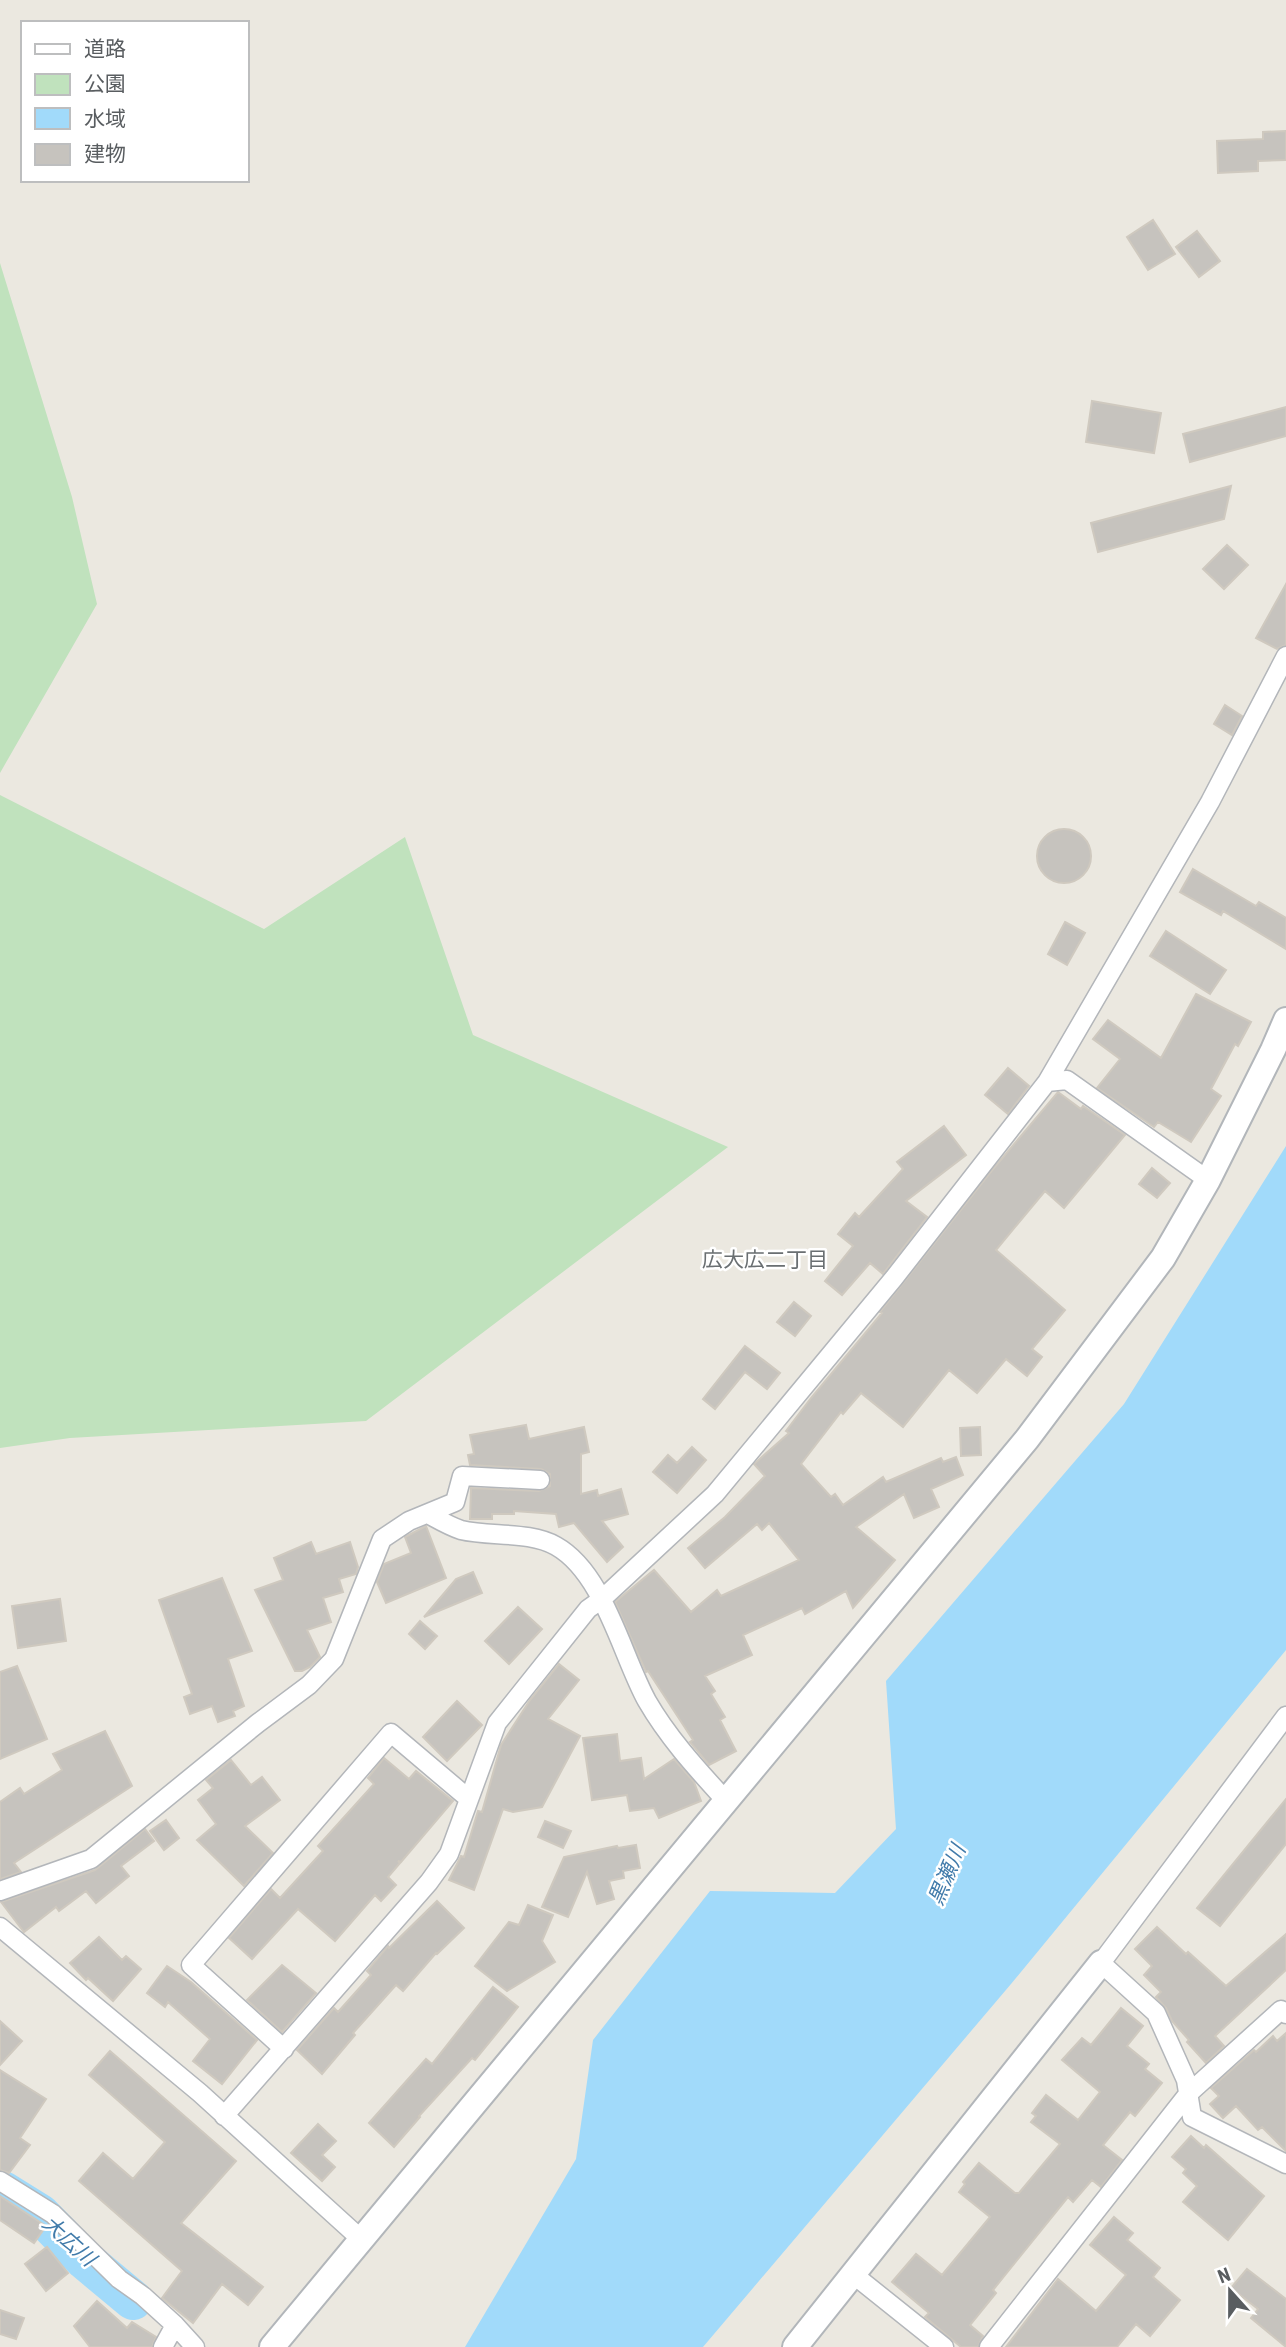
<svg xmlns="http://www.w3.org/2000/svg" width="1286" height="2347" font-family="'Roboto Condensed','Noto Sans JP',sans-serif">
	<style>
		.green { fill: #c0e2bd }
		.water { fill: #a1dafa }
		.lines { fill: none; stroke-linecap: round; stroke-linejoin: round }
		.river { stroke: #a1dafa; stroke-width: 40 }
		.building { fill: #c6c3be; stroke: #cfc9bf; stroke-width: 2 }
		.street-casing { stroke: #b3b6ba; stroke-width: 21 }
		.secondary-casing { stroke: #b2b6ba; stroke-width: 28 }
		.street { stroke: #fff; stroke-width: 18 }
		.secondary { stroke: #fff; stroke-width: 24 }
		.labels { text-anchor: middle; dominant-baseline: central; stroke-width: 5; stroke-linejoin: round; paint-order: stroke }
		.neighbourhood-label { font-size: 21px; fill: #6a6f72; stroke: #fff }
		.water-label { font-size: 21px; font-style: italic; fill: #417baa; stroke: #fff }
	</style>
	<rect width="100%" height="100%" fill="#ebe8e0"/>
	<path class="green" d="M 0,263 L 72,497 L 97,604 L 0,773 Z
		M 0,795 L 264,929 L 405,837 L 473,1035 L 728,1147 L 366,1421 L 70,1438 L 0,1448 Z"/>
	<path class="water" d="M 1286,1146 L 1286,1650 L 1011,1984 L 703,2347 L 465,2347 L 576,2159 L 593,2040 L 710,1891 L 835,1893 L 896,1829 L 886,1681 L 1124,1404 Z"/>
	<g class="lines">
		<path class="river" d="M 3,2191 L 40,2214 L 85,2260 L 133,2300"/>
	</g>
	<path class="building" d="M 1286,131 L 1286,160 L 1258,161 L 1258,171 L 1218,173 L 1217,141 L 1263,139 L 1263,132 Z
		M 1153,220 L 1175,254 L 1148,270 L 1127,237 Z
		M 1197,231 L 1220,261 L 1199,277 L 1176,247 Z
		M 1092,401 L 1161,413 L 1154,453 L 1086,442 Z
		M 1286,407 L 1286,436 L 1190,462 L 1183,434 Z
		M 1231,486 L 1224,519 L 1098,552 L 1091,523 Z
		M 1227,545 L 1248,565 L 1224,589 L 1203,569 Z
		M 1286,584 L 1286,645 L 1277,649 L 1256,638 Z
		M 1225,705 L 1242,716 L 1232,735 L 1214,724 Z
		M1037 856a27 27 0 1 1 54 0a27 27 0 1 1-54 0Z
		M 1193,869 L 1256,906 L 1259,902 L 1286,918 L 1286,949 L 1223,911 L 1221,915 L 1180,892 Z
		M 1065,922 L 1085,933 L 1067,965 L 1048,954 Z
		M 1166,931 L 1226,970 L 1210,994 L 1150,956 Z
		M 1196,994 L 1251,1022 L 1238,1046 L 1235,1044 L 1211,1089 L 1221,1096 L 1191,1142 L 1158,1122 L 1154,1127 L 1097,1088 L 1120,1059 L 1093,1039 L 1108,1020 L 1161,1058 Z
		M 1008,1068 L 1029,1086 L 1008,1114 L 985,1095 Z
		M 1058,1092 L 1081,1109 L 1083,1106 L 1125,1135 L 1064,1208 L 1045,1191 L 996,1250 L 1065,1310 L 1032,1349 L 1042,1357 L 1027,1376 L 1006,1359 L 977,1393 L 949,1370 L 903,1427 L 861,1393 L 843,1414 L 841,1412 L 801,1464 L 831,1497 L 835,1494 L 843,1505 L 883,1477 L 886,1482 L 941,1458 L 943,1462 L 956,1457 L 963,1475 L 931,1489 L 939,1507 L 914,1518 L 904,1494 L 856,1527 L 895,1560 L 853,1608 L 846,1591 L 805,1614 L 802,1608 L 743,1635 L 752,1655 L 705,1676 L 715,1691 L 711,1694 L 725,1717 L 720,1720 L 736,1751 L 709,1765 L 690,1742 L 693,1740 L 648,1671 L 646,1672 L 615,1602 L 654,1570 L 691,1612 L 717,1590 L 721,1596 L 799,1560 L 769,1523 L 762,1530 L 757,1524 L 705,1568 L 688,1548 L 725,1517 L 765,1476 L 754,1464 L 789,1433 L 786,1431 L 811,1398 L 882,1313 L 880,1312 L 994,1168 Z
		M 944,1126 L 966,1155 L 906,1201 L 927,1217 L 883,1274 L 870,1263 L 842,1295 L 825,1281 L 853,1246 L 838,1234 L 855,1213 L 859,1217 L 903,1169 L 897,1162 Z
		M 1152,1168 L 1170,1183 L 1157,1198 L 1139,1184 Z
		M 794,1302 L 811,1316 L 795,1336 L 777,1322 Z
		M 745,1346 L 780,1373 L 767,1389 L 745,1372 L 715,1409 L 703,1399 Z
		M 526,1425 L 529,1439 L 584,1427 L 589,1452 L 581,1454 L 581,1494 L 597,1490 L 598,1496 L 621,1489 L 628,1514 L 602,1521 L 623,1547 L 607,1562 L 574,1523 L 559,1527 L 556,1514 L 514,1511 L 514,1514 L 492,1514 L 492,1519 L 470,1519 L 471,1488 L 539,1491 L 550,1486 L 550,1474 L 541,1469 L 470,1465 L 468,1455 L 474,1454 L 470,1435 Z
		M 980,1427 L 981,1455 L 961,1456 L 960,1428 Z
		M 692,1447 L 706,1460 L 677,1493 L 653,1472 L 668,1455 L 677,1463 Z
		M 426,1526 L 446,1578 L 386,1603 L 377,1582 L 384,1564 L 411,1553 L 405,1537 Z
		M 311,1542 L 316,1554 L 350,1542 L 358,1567 L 356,1574 L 339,1579 L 343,1592 L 323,1598 L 331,1622 L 307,1630 L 320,1657 L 310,1667 L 302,1671 L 295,1671 L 255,1590 L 283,1580 L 274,1558 Z
		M 473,1572 L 482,1593 L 424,1617 L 456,1579 Z
		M 222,1578 L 252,1651 L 228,1659 L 244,1706 L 233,1711 L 235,1716 L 218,1722 L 212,1706 L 190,1714 L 184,1697 L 192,1694 L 159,1600 Z
		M 60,1599 L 66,1641 L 18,1648 L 12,1606 Z
		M 518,1607 L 542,1629 L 509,1664 L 485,1641 Z
		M 420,1621 L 437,1636 L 425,1649 L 409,1634 Z
		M 559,1664 L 579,1680 L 548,1719 L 580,1736 L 542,1807 L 513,1812 L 503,1809 L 474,1890 L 449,1880 L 461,1856 L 464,1857 L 478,1811 L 482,1812 L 501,1745 L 530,1700 Z
		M 17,1666 L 47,1739 L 0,1759 L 0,1672 Z
		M 457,1701 L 482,1725 L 447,1761 L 423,1737 Z
		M 105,1731 L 132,1786 L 14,1863 L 21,1872 L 0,1879 L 0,1802 L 20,1788 L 24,1794 L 62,1770 L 53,1754 Z
		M 617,1734 L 620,1761 L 641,1758 L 644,1779 L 674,1759 L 694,1782 L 701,1801 L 659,1818 L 654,1808 L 630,1811 L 627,1795 L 592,1800 L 583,1738 Z
		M 384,1758 L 409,1779 L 416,1771 L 453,1801 L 401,1862 L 398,1861 L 400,1863 L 388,1877 L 396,1885 L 381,1901 L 375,1895 L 335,1941 L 298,1909 L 252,1959 L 229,1938 L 271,1889 L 280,1898 L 323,1851 L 318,1846 L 374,1784 L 368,1778 Z
		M 231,1760 L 251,1785 L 262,1777 L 280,1800 L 245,1826 L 273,1853 L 244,1886 L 197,1840 L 216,1824 L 198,1800 L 213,1788 L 206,1780 Z
		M 1286,1799 L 1286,1844 L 1220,1926 L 1197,1908 Z
		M 166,1820 L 179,1838 L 164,1850 L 150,1831 Z
		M 545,1821 L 571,1831 L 563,1848 L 538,1837 Z
		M 145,1829 L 154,1841 L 121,1866 L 129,1876 L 96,1903 L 86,1891 L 59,1911 L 56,1907 L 24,1932 L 1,1902 L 95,1870 Z
		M 636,1845 L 640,1868 L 623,1871 L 624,1878 L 609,1881 L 614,1899 L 597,1904 L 587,1872 L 568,1917 L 542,1907 L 564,1857 L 617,1846 L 618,1848 Z
		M 437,1901 L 464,1928 L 437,1954 L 436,1953 L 403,1991 L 396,1985 L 353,2033 L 355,2035 L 322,2074 L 297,2050 L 334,2008 L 338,2012 L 371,1975 L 367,1971 L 388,1946 L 389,1948 Z
		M 528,1905 L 553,1915 L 542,1941 L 555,1962 L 507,1991 L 475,1966 L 509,1922 L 519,1925 Z
		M 1157,1927 L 1186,1954 L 1188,1952 L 1226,1986 L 1286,1934 L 1286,1970 L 1215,2036 L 1224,2046 L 1206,2063 L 1187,2042 L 1189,2040 L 1172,2021 L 1166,2008 L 1156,1997 L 1161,1992 L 1144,1975 L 1152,1966 L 1135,1949 Z
		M 99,1937 L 122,1960 L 126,1956 L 141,1969 L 113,2001 L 88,1978 L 86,1980 L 70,1963 Z
		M 282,1965 L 316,1993 L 282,2032 L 247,2000 Z
		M 167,1966 L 191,1982 L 257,2040 L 222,2084 L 193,2061 L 210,2039 L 168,2002 L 165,2007 L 147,1993 Z
		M 493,1987 L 518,2007 L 475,2060 L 472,2058 L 419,2116 L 420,2117 L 394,2147 L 369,2123 L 426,2059 L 432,2064 Z
		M 1121,2008 L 1143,2026 L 1127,2046 L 1149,2064 L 1145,2069 L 1162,2083 L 1135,2116 L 1130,2112 L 1103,2145 L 1122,2160 L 1101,2187 L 1092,2180 L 1073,2202 L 1068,2197 L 993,2290 L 996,2293 L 970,2325 L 983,2336 L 978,2347 L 961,2347 L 925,2317 L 929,2313 L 892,2282 L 916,2254 L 942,2275 L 990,2217 L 959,2192 L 965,2184 L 963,2182 L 979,2163 L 1015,2193 L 1019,2193 L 1060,2144 L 1031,2122 L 1036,2116 L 1032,2113 L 1046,2095 L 1078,2120 L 1100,2092 L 1062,2060 L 1082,2038 L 1091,2045 Z
		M 0,2021 L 22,2041 L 0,2065 Z
		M 1286,2033 L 1286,2151 L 1262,2127 L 1258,2130 L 1236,2106 L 1223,2118 L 1210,2104 L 1219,2096 L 1211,2088 L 1254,2050 L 1256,2052 L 1273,2036 L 1277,2041 Z
		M 110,2051 L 236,2161 L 181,2223 L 263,2287 L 248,2305 L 222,2284 L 193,2323 L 162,2298 L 182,2271 L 79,2181 L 103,2153 L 133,2179 L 165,2142 L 89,2075 Z
		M 0,2070 L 46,2099 L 20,2138 L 30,2145 L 9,2173 L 0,2170 Z
		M 318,2124 L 336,2141 L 322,2155 L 335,2167 L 322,2181 L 291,2153 Z
		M 1191,2136 L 1204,2148 L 1206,2145 L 1264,2196 L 1228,2240 L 1183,2202 L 1197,2186 L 1183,2173 L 1186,2169 L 1172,2157 Z
		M 0,2196 L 46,2226 L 34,2243 L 0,2220 Z
		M 1114,2217 L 1133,2233 L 1127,2240 L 1160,2268 L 1153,2277 L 1180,2300 L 1150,2336 L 1136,2324 L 1117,2347 L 1006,2347 L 1058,2279 L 1096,2311 L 1126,2275 L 1090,2245 Z
		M 47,2247 L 68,2273 L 46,2291 L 25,2264 Z
		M 1247,2269 L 1286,2299 L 1286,2347 L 1251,2318 L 1258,2309 L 1231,2288 Z
		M 97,2301 L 127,2328 L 132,2322 L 156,2337 L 152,2347 L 90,2347 L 74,2326 Z
		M 0,2310 L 24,2318 L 16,2339 L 0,2334 Z"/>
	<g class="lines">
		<defs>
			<path id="street" d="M 1047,1082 L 1210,802 L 1286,656
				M 428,1514 C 439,1520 449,1526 461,1530 C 490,1537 530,1531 556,1546 C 604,1573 622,1656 647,1701 C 669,1739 698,1770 727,1802
				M 1286,1716 L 1101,1963 L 1156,2013 L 1186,2080 L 1192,2117 L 1286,2164
				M 0,1891 L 91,1859 L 258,1723 L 309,1685 L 334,1659 L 382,1539 L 409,1521 L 455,1502 L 462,1476 L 540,1480
				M 0,1927 L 200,2093 L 362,2240
				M 284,2049 L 191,1965 L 391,1733 L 469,1799
				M 224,2116 L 429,1882 L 449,1854 L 497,1723 L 588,1609 L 602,1599 L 715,1494 L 894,1278 L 1047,1082 L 1067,1080 L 1208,1180
				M 0,2181 L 53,2214 L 119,2279 L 143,2296 L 175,2325 L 195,2347
				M 854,2275 L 944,2347
				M 163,2347 L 175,2325
				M 989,2347 L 1188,2094 L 1281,2010 L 1286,2014"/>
			<path id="secondary" d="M 272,2347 L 1027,1439 L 1163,1258 L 1208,1180 L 1273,1050 L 1286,1020
				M 795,2347 L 1101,1963"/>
		</defs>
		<use href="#street" class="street-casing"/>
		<use href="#secondary" class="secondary-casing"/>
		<use href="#street" class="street"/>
		<use href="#secondary" class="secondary"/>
	</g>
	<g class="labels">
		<g class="neighbourhood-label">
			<text x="765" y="1260">広大広二丁目</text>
		</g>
		<g class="water-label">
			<text transform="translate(947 1875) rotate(-67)">黒瀬川</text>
			<text transform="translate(69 2241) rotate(42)">大広川</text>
		</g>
	</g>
	<rect x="21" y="21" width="228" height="161" fill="#ffffff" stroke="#bdbebf" stroke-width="2"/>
	<rect x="35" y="44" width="35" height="10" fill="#ffffff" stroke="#bdbebf" stroke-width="2"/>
	<text x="84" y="56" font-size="21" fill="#595d60">道路</text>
	<rect x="35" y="74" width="35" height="21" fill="#c0e2bd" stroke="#bdbebf" stroke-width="2"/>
	<text x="84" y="91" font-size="21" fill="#595d60">公園</text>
	<rect x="35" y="108" width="35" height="21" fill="#a1dafa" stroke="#bdbebf" stroke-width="2"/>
	<text x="84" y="126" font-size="21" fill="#595d60">水域</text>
	<rect x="35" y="144" width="35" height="21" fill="#c6c3be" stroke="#bdbebf" stroke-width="2"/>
	<text x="84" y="161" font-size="21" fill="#595d60">建物</text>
	<g transform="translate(1230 2291) rotate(339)" stroke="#ffffff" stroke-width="5" paint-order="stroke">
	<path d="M0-5L12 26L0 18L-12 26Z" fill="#595d60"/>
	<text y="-10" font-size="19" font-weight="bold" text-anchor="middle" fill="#595d60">N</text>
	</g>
</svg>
